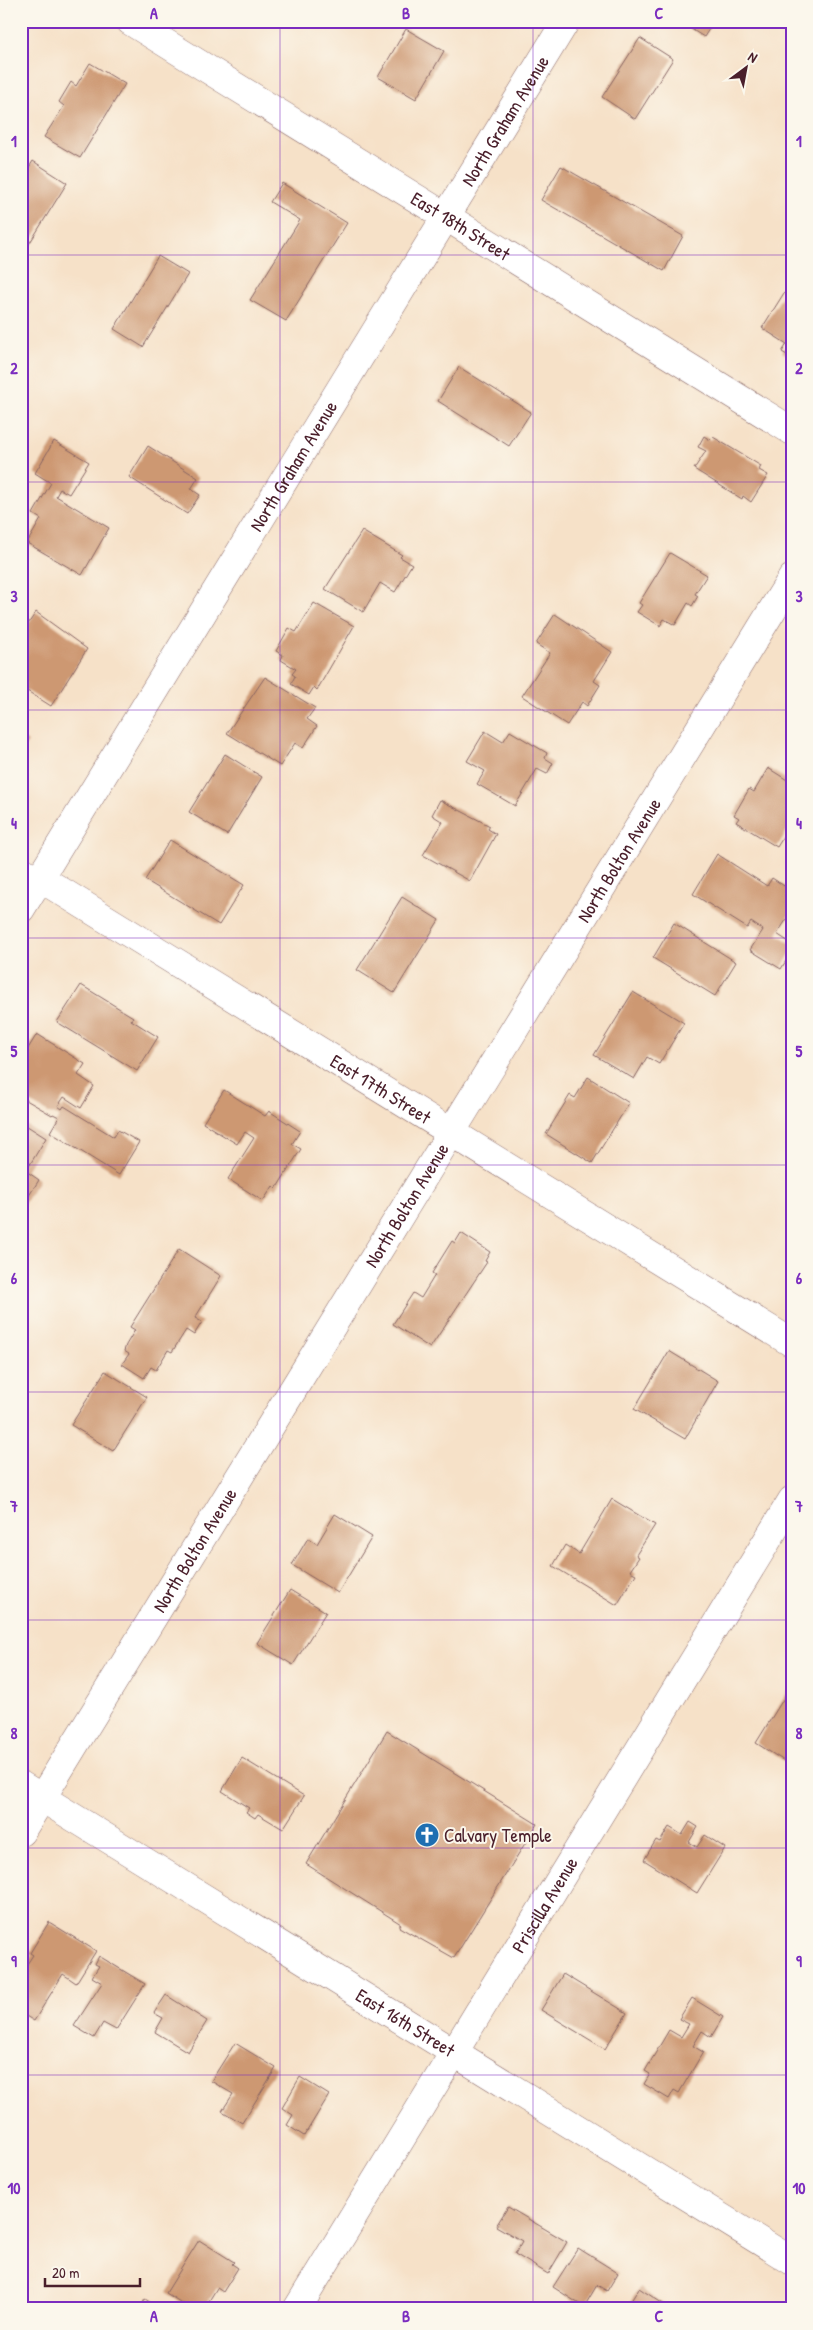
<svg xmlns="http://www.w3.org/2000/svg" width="813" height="2330" font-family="'Patrick Hand',sans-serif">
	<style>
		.building { fill: #cd9872 }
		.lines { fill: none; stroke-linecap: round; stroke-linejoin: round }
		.minor-casing { stroke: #866362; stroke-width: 29 }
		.major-casing { stroke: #866362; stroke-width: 29 }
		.minor { stroke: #fff; stroke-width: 28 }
		.major { stroke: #fff; stroke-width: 28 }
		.grid { fill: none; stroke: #7b2cbf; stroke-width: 1; stroke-opacity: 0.55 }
		.labels { text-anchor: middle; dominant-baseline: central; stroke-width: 4; stroke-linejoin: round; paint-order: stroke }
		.street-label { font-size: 19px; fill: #4a1f2b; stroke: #fbf7ec }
		.poi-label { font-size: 19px; fill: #4a1f2b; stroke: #fbf7ec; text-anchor: start }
		.neatline { fill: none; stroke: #7b2cbf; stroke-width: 2 }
		.grid-label { font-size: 16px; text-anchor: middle; font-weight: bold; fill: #7b2cbf }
	</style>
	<rect width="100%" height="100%" fill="#fbf7ec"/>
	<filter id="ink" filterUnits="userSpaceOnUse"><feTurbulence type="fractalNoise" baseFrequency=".02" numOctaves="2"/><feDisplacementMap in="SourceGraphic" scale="10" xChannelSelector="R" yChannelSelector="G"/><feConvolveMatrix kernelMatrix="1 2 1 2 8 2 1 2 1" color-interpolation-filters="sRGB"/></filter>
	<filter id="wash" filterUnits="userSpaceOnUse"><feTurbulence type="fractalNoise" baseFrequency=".0096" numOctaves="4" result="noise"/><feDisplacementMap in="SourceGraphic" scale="20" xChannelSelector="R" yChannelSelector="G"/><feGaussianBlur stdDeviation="1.12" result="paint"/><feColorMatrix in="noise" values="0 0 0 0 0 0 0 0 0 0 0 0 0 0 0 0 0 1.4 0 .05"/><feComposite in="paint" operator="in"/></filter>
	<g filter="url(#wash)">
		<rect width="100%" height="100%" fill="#f6e1c8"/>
		<g id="blocks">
			<path class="building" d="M 678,21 L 714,21 L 704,37 Z
				M 406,29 L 444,51 L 416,99 L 378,77 Z
				M 640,38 L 673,59 L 635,119 L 602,97 Z
				M 90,63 L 125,84 L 80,158 L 44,137 L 64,106 L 59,102 L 71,82 L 76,86 Z
				M 33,161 L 67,183 L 21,257 L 21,180 Z
				M 561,166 L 683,236 L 664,271 L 541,200 Z
				M 282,183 L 347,223 L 286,321 L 250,300 L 300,220 L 270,202 Z
				M 158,256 L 188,274 L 143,347 L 114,329 Z
				M 784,293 L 792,298 L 792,358 L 782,352 L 787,344 L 762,328 Z
				M 459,367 L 531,412 L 509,446 L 438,401 Z
				M 704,436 L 710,440 L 713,437 L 761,466 L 759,470 L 768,475 L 751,502 L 743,496 L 742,499 L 694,469 L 706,451 L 698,447 Z
				M 54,441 L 89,462 L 69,494 L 60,489 L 56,496 L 109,528 L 82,575 L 27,543 L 41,519 L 33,514 L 51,483 L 35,473 Z
				M 148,446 L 198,478 L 191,489 L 200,495 L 187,514 L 129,477 Z
				M 362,531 L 402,555 L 400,557 L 412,564 L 395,592 L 380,583 L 363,612 L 325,589 Z
				M 670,553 L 707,575 L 695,594 L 698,596 L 692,606 L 688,603 L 675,625 L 664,619 L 660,626 L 637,612 L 642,605 L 639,603 Z
				M 314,603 L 354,626 L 317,690 L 314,687 L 309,695 L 291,684 L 295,676 L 292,674 L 296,669 L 281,660 L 283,655 L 276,651 L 289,628 L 296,632 Z
				M 36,612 L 87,649 L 51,706 L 24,689 L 21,694 L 21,635 Z
				M 555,614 L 612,652 L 594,681 L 600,685 L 587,706 L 582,702 L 567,725 L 522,696 L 550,653 L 536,644 Z
				M 265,677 L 315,708 L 307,719 L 317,726 L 303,748 L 295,743 L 280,766 L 227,733 Z
				M 485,731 L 503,742 L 510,731 L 547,753 L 545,758 L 553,763 L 547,774 L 537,769 L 515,806 L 477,784 L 485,771 L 467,761 Z
				M 21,737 L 28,742 L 21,752 Z
				M 225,754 L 262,777 L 227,835 L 189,812 Z
				M 768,768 L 792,783 L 792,823 L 777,847 L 736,822 L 739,818 L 734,815 L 749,789 L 754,792 Z
				M 440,800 L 490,826 L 488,829 L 496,834 L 470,881 L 423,855 L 443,822 L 432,815 Z
				M 170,840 L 244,885 L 219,925 L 145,880 Z
				M 717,854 L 767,886 L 772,878 L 792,891 L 792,911 L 777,934 L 792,944 L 792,951 L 781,969 L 750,950 L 763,930 L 751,922 L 747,928 L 693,894 Z
				M 402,897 L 439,920 L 394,993 L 357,970 Z
				M 674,923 L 736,962 L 715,996 L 653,958 Z
				M 81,985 L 133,1017 L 131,1020 L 158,1037 L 137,1071 L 57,1022 Z
				M 633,992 L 684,1023 L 659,1064 L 647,1057 L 634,1079 L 594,1055 Z
				M 37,1034 L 85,1064 L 78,1075 L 94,1086 L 81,1108 L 64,1097 L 58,1106 L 62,1109 L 64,1106 L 114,1137 L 118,1130 L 139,1142 L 119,1175 L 50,1132 L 59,1117 L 53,1114 L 52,1115 L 21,1097 L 21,1060 Z
				M 588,1077 L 629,1103 L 592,1163 L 546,1134 L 570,1095 L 575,1098 Z
				M 224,1090 L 265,1116 L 269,1111 L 300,1131 L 292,1144 L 301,1149 L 276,1189 L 273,1186 L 263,1201 L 228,1179 L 254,1138 L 245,1132 L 237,1144 L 203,1123 Z
				M 21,1122 L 46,1138 L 26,1171 L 39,1180 L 21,1208 Z
				M 461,1233 L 490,1252 L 485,1261 L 487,1262 L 430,1348 L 393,1324 L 413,1293 L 421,1298 L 435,1275 L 432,1273 L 452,1241 L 455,1243 Z
				M 179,1249 L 221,1276 L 195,1318 L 202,1322 L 194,1335 L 186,1330 L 172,1352 L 168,1350 L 156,1370 L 151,1367 L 144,1378 L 122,1364 L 129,1354 L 124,1351 L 126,1345 L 135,1330 L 130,1327 Z
				M 669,1351 L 718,1381 L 685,1439 L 634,1409 Z
				M 105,1371 L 147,1397 L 113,1451 L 71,1425 Z
				M 612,1499 L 655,1525 L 636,1555 L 639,1557 L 630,1571 L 636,1574 L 617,1605 L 553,1566 L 565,1545 L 579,1554 Z
				M 335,1514 L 372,1537 L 338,1593 L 292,1565 L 308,1538 L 317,1544 Z
				M 290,1590 L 326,1612 L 293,1665 L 257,1643 Z
				M 792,1685 L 792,1766 L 756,1743 Z
				M 387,1731 L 537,1824 L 454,1958 L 399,1927 L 401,1924 L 306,1864 Z
				M 242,1758 L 304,1796 L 283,1829 L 258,1814 L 255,1818 L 246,1812 L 249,1808 L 222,1791 Z
				M 690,1822 L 698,1827 L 689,1842 L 697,1847 L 705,1835 L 725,1848 L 697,1893 L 644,1860 L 656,1840 L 660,1842 L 669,1827 L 682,1835 Z
				M 49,1922 L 96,1951 L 76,1983 L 63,1974 L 34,2021 L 21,2013 L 21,1973 L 33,1955 L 30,1953 Z
				M 99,1956 L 145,1984 L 116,2030 L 103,2023 L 94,2038 L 74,2026 L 102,1983 L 92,1977 L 99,1966 L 95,1964 Z
				M 563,1974 L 627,2013 L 605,2049 L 541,2010 Z
				M 166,1995 L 207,2021 L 188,2052 L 155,2032 L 163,2018 L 154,2013 Z
				M 692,1998 L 723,2017 L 711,2037 L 702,2031 L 693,2046 L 703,2052 L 679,2093 L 674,2090 L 669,2099 L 644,2084 L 650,2074 L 645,2071 L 669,2030 L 681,2037 L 689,2024 L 679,2019 Z
				M 235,2043 L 276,2068 L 242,2123 L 222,2111 L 233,2094 L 211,2081 Z
				M 300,2077 L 329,2095 L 304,2136 L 287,2125 L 293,2115 L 282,2108 Z
				M 508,2207 L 567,2242 L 548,2274 L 515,2254 L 522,2241 L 496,2226 Z
				M 199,2240 L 234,2262 L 232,2264 L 238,2268 L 223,2292 L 217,2288 L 204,2309 L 191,2309 L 166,2293 Z
				M 578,2248 L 618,2273 L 607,2291 L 597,2285 L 584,2307 L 553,2287 Z
				M 639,2288 L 671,2309 L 626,2309 Z
				M 145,2299 L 161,2309 L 140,2309 Z"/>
		</g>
	</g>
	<g filter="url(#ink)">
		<use href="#blocks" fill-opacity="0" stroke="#866362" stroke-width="1"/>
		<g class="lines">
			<defs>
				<g id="minor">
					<path id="s1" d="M 130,21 L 792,431"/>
					<path id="s2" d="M 21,870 L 34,878 L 40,878 L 792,1343"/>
					<path id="s3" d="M 21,909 L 566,21"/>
					<path id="s4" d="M 21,1832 L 792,578"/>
					<path id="s5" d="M 297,2309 L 792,1500"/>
				</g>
				<g id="major">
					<path id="s6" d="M 21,1785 L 792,2261"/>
				</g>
			</defs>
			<use href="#minor" class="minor-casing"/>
			<use href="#major" class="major-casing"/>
			<use href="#minor" class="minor"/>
			<use href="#major" class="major"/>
		</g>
	</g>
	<path class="grid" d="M 280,21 L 280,2309M 533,21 L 533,2309M 21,255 L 792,255M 21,482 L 792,482M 21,710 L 792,710M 21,938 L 792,938M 21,1165 L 792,1165M 21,1392 L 792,1392M 21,1620 L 792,1620M 21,1848 L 792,1848M 21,2075 L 792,2075"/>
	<defs>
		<symbol id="church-disc" viewBox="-11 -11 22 22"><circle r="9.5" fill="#1f6fb2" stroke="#fbf7ec"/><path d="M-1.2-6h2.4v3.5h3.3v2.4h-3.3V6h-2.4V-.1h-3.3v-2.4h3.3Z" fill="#fff"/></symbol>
	</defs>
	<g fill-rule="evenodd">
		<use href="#church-disc" x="413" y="1821" width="28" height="28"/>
	</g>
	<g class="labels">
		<g class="street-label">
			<text stroke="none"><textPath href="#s3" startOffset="925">North Graham Avenue</textPath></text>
			<text stroke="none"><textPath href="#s1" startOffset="389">East 18th Street</textPath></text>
			<text stroke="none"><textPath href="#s3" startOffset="520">North Graham Avenue</textPath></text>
			<text stroke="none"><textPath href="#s4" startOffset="1141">North Bolton Avenue</textPath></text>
			<text stroke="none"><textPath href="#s2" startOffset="422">East 17th Street</textPath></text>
			<text stroke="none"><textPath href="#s4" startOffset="736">North Bolton Avenue</textPath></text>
			<text stroke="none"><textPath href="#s4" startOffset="331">North Bolton Avenue</textPath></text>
			<text stroke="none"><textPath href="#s5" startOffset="474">Priscilla Avenue</textPath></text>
			<text stroke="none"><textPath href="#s6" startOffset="452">East 16th Street</textPath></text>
		</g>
		<g class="poi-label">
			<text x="444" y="1835">Calvary Temple</text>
		</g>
	</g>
	<rect width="813" height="2330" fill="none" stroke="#fbf7ec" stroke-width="55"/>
	<g transform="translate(746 68) rotate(32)" stroke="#fbf7ec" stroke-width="4" paint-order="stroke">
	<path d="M0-4L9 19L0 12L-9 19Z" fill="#4a1f2b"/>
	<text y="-8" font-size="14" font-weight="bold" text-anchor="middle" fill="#4a1f2b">N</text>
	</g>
	<path d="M45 2278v8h95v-8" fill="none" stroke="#4a1f2b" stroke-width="2.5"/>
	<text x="52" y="2278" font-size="15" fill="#4a1f2b" stroke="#fbf7ec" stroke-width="4" paint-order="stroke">20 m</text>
	<rect x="28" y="28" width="758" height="2274" class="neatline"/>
	<g class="grid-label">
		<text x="154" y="19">A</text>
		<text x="406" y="19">B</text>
		<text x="659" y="19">C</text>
		<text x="14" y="147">1</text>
		<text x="799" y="147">1</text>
		<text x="14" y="374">2</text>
		<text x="799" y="374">2</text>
		<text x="14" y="602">3</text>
		<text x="799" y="602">3</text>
		<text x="14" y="829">4</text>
		<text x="799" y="829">4</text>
		<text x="14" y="1057">5</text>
		<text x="799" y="1057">5</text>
		<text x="14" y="1284">6</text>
		<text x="799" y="1284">6</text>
		<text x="14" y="1512">7</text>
		<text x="799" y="1512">7</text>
		<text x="14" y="1739">8</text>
		<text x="799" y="1739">8</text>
		<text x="14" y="1967">9</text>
		<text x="799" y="1967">9</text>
		<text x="14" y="2194">10</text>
		<text x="799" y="2194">10</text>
		<text x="154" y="2322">A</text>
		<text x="406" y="2322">B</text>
		<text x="659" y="2322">C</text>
	</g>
</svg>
